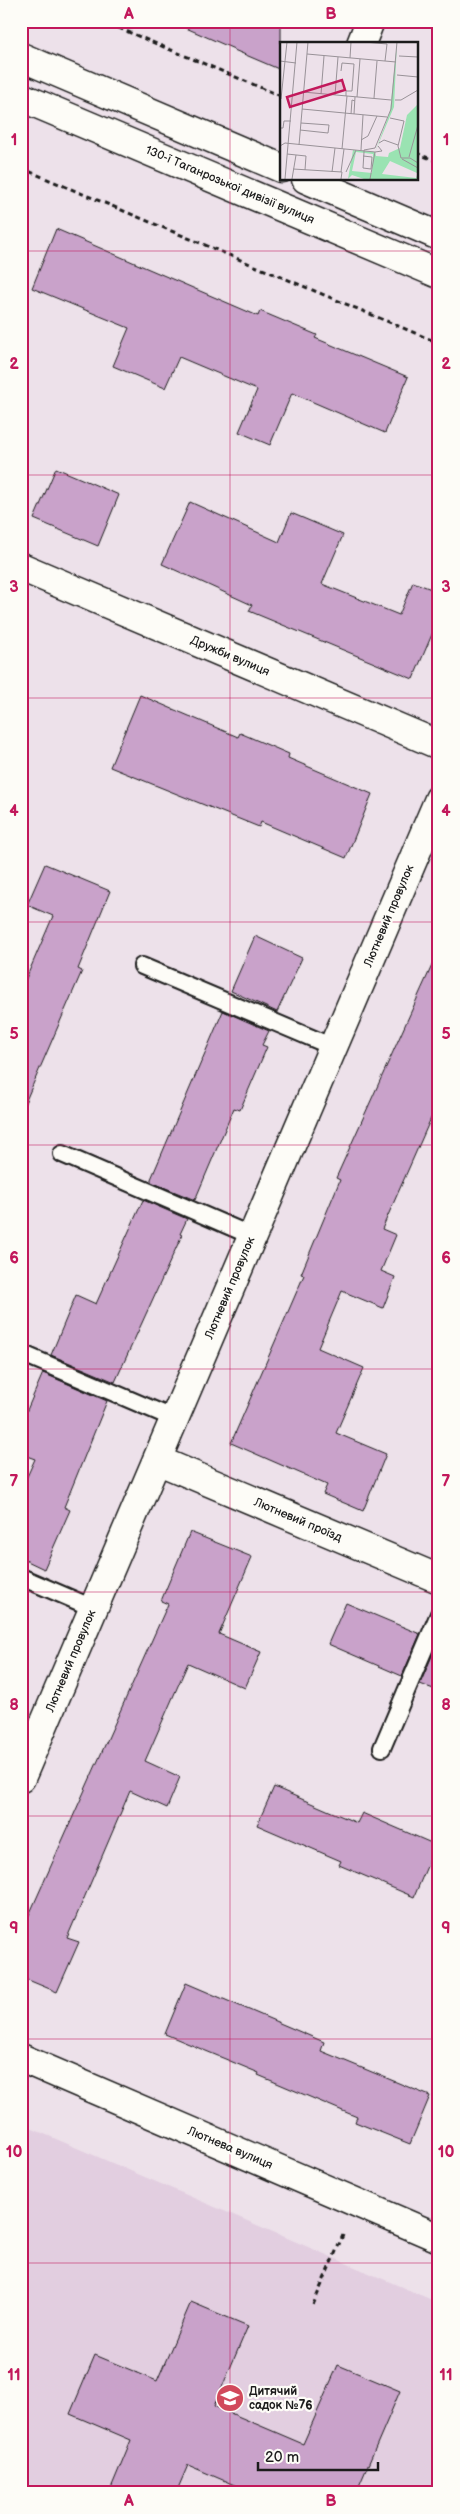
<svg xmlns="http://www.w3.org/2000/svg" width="460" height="2514" font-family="'Balsamiq Sans',sans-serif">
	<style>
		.built { fill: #e2cee0 }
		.building { fill: #c9a2ca; stroke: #1c1c1c }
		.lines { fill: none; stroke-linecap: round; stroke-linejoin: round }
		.service-casing { stroke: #1c1c1c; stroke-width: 20 }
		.minor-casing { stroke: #1c1c1c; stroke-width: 31 }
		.tertiary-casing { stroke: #1c1c1c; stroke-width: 31 }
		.path { stroke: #1c1c1c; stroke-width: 3; stroke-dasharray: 5 4; stroke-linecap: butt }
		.service { stroke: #fdfcf7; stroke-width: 16 }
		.minor { stroke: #fdfcf7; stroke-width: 28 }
		.tertiary { stroke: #fdfcf7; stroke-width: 28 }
		.grid { fill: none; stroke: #c2185b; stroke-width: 1; stroke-opacity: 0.55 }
		.labels { text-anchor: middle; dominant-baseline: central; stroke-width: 4.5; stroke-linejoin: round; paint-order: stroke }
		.street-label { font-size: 12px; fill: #1c1c1c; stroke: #fdfcf7 }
		.poi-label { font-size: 12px; font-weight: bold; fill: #1c1c1c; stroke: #fdfcf7; text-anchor: start }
		.inset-road { fill: none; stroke: #999298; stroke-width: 1 }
		.view { fill: #c2185b; fill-opacity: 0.15; stroke: #c2185b; stroke-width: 2.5 }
		.inset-edge { fill: none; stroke: #1c1c1c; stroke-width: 2.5 }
		.neatline { fill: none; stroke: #c2185b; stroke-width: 2 }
		.grid-label { font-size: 16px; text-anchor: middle; font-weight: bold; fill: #c2185b }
	</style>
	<rect width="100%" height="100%" fill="#ede1ea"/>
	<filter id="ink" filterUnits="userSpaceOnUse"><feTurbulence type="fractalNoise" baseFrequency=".02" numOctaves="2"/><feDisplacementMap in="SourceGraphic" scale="10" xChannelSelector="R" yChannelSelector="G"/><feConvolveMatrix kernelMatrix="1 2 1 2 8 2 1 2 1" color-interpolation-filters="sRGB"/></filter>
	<g filter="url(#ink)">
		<path class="built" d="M 21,2124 L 439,2303 L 439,2493 L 21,2493 Z"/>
		<path class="building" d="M 170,21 L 281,21 L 281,70 L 234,50 L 234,49 Z
			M 56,229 L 258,316 L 260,311 L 317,335 L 315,338 L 408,377 L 385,433 L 292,393 L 270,445 L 239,432 L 257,390 L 179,357 L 165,388 L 113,366 L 129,328 L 32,288 Z
			M 56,468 L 119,495 L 98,546 L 34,519 Z
			M 190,502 L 279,542 L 291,513 L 343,535 L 322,584 L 399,615 L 413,582 L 439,592 L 439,618 L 413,679 L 249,611 L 252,605 L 162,564 Z
			M 140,695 L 238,737 L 240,733 L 289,754 L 288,758 L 372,794 L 346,858 L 261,822 L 259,827 L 110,767 Z
			M 45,864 L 110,891 L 78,969 L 82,971 L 21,1112 L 21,990 L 53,916 L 27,905 Z
			M 255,936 L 302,958 L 277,1012 L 231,991 Z
			M 439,950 L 439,1100 L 382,1229 L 396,1235 L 381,1271 L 395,1277 L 383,1308 L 342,1291 L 318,1348 L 364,1368 L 336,1433 L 386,1454 L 363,1511 L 323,1494 L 327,1485 L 231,1443 L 304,1275 L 301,1274 L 340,1180 L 336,1178 Z
			M 223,1011 L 269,1031 L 262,1045 L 267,1047 L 240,1110 L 234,1108 L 195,1200 L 151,1182 L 151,1179 Z
			M 143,1200 L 187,1219 L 180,1234 L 182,1235 L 115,1382 L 51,1355 L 76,1295 L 96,1304 Z
			M 43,1373 L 107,1401 L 64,1507 L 70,1510 L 44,1569 L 21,1558 L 21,1490 L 35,1459 L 21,1454 L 21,1424 Z
			M 190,1532 L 252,1557 L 219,1634 L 261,1652 L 245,1688 L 188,1663 L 145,1761 L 180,1777 L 167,1808 L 130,1791 L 67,1938 L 79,1942 L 57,1992 L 21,1977 L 21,1933 L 168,1604 L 161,1601 Z
			M 346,1603 L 420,1634 L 402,1676 L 328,1644 Z
			M 438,1642 L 439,1642 L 439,1691 L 420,1684 Z
			M 274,1787 L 357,1823 L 362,1813 L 436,1845 L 414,1897 L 339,1865 L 341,1861 L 257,1825 Z
			M 186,1983 L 324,2042 L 321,2051 L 430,2096 L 410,2144 L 355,2122 L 357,2117 L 258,2075 L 259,2073 L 165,2034 Z
			M 191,2302 L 248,2326 L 214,2406 L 303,2444 L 338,2365 L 400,2391 L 356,2493 L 253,2493 L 188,2465 L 176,2493 L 109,2493 L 131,2440 L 70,2414 L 95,2355 L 157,2381 Z"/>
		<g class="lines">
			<defs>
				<path id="service" d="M 142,966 L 333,1047
					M 62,1154 L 252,1236
					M 21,1353 L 175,1419
					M 21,1577 L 93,1608
					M 382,1748 L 439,1614"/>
				<path id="minor" d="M 361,44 L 370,21
					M 21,567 L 439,745
					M 157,1460 L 439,1579
					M 21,1778 L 439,799
					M 21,2058 L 439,2238"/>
				<path id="tertiary" d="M 21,57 L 281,168
					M 21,97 L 439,274
					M 306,179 L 439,236"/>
			</defs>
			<use href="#service" class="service-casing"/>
			<use href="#minor" class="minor-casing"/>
			<use href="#tertiary" class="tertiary-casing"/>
			<path class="path" d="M 102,21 L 281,96
				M 416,153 L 439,162
				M 21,168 L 439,343
				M 313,2305 L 343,2235"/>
			<use href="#service" class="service"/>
			<use href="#minor" class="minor"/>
			<use href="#tertiary" class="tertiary"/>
		</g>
	</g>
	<path class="grid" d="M 230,21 L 230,2493M 21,251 L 439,251M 21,475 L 439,475M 21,698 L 439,698M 21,922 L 439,922M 21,1145 L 439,1145M 21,1369 L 439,1369M 21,1592 L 439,1592M 21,1816 L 439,1816M 21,2039 L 439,2039M 21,2263 L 439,2263"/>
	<defs>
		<symbol id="school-disc" viewBox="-11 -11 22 22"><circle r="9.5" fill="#d1495b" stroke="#fdfcf7"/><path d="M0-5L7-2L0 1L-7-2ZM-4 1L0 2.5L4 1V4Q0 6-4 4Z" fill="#fff"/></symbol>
	</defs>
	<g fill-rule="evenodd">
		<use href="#school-disc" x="214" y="2382" width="32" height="32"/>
	</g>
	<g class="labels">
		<g class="street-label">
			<text transform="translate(230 185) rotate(23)">130-ї Таганрозької дивізії вулиця</text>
			<text transform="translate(230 656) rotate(23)">Дружби вулиця</text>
			<text transform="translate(389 916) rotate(-67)">Лютневий провулок</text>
			<text transform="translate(230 1288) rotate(-67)">Лютневий провулок</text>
			<text transform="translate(298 1520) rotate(23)">Лютневий проїзд</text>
			<text transform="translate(71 1661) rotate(-67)">Лютневий провулок</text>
			<text transform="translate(230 2148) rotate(23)">Лютнева вулиця</text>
		</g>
		<g class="poi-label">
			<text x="249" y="2391">Дитячий<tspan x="249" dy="14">садок №76</tspan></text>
		</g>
	</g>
	<g transform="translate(280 42)">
		<rect width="138" height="138" fill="#ede1ea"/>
		<path d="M 117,0 L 114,65 L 95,110 L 96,114 L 108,115 L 109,111 L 120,106 L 127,73 L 137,63 L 137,131 L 110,119 L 102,132 L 136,136 L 137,133 L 137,137 L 84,137 L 72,133 L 68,137 L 73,108 L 95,110 L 110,70 ZM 76,110 L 93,112 L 92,131 L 72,129 Z" fill="#9ae3b2" fill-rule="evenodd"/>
		<path class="inset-road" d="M 84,0 L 107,2 L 105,19M 27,12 L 116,20M 119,14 L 138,15M 70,16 L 71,0M 0,19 L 16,21M 61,29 L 62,21 L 74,22 L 72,49 L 66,49 L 66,54M 117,33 L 138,35M 23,50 L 111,58M 41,52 L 44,14M 55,53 L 58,15M 77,55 L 80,17M 94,56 L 97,19M 1,57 L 7,0M 115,58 L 121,58 L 138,48M 22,67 L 107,75M 71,72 L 72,58 L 75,59M 74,72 L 75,55M 110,76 L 124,79 L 118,104 L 121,116 L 130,116 L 138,121M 0,86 L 3,86 L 4,79 L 11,79M 20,88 L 48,91 L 49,83 L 21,81M 81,98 L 88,94 L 97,74M 99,101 L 104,98 L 118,103M 19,103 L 28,0M 0,104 L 5,101 L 95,110M 62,107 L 67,54M 81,108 L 83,73M 84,108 L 95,106 L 111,67 L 117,0M 7,112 L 26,114 L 25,128M 83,114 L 92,115 L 91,127 L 83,126 L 84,110 L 84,108M 129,115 L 138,83M 122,117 L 138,126M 13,127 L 62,130 L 61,137M 52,130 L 55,106M 61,130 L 64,107M 66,130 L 76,108M 5,137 L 17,0M 12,137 L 16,113M 90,137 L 95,110 L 102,109 L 98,104"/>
		<path class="view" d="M 62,38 L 65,48 L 10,65 L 7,55 Z"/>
		<rect width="138" height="138" class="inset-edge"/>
	</g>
	<rect width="460" height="2514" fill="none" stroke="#fdfcf7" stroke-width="55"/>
	<path d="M258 2462v8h120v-8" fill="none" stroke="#1c1c1c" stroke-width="2.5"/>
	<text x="265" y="2462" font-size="15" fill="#1c1c1c" stroke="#fdfcf7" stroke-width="4" paint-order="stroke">20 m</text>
	<rect x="28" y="28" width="404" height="2458" class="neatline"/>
	<g class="grid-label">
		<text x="129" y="19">A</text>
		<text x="331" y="19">B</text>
		<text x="14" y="145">1</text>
		<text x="446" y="145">1</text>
		<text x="14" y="369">2</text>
		<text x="446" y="369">2</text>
		<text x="14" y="592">3</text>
		<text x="446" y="592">3</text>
		<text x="14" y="816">4</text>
		<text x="446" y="816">4</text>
		<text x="14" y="1039">5</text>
		<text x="446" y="1039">5</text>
		<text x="14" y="1263">6</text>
		<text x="446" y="1263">6</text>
		<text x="14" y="1486">7</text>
		<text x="446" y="1486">7</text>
		<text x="14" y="1710">8</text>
		<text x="446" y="1710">8</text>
		<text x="14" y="1933">9</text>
		<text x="446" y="1933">9</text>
		<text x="14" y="2157">10</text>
		<text x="446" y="2157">10</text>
		<text x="14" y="2380">11</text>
		<text x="446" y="2380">11</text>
		<text x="129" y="2506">A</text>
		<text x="331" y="2506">B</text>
	</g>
</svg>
